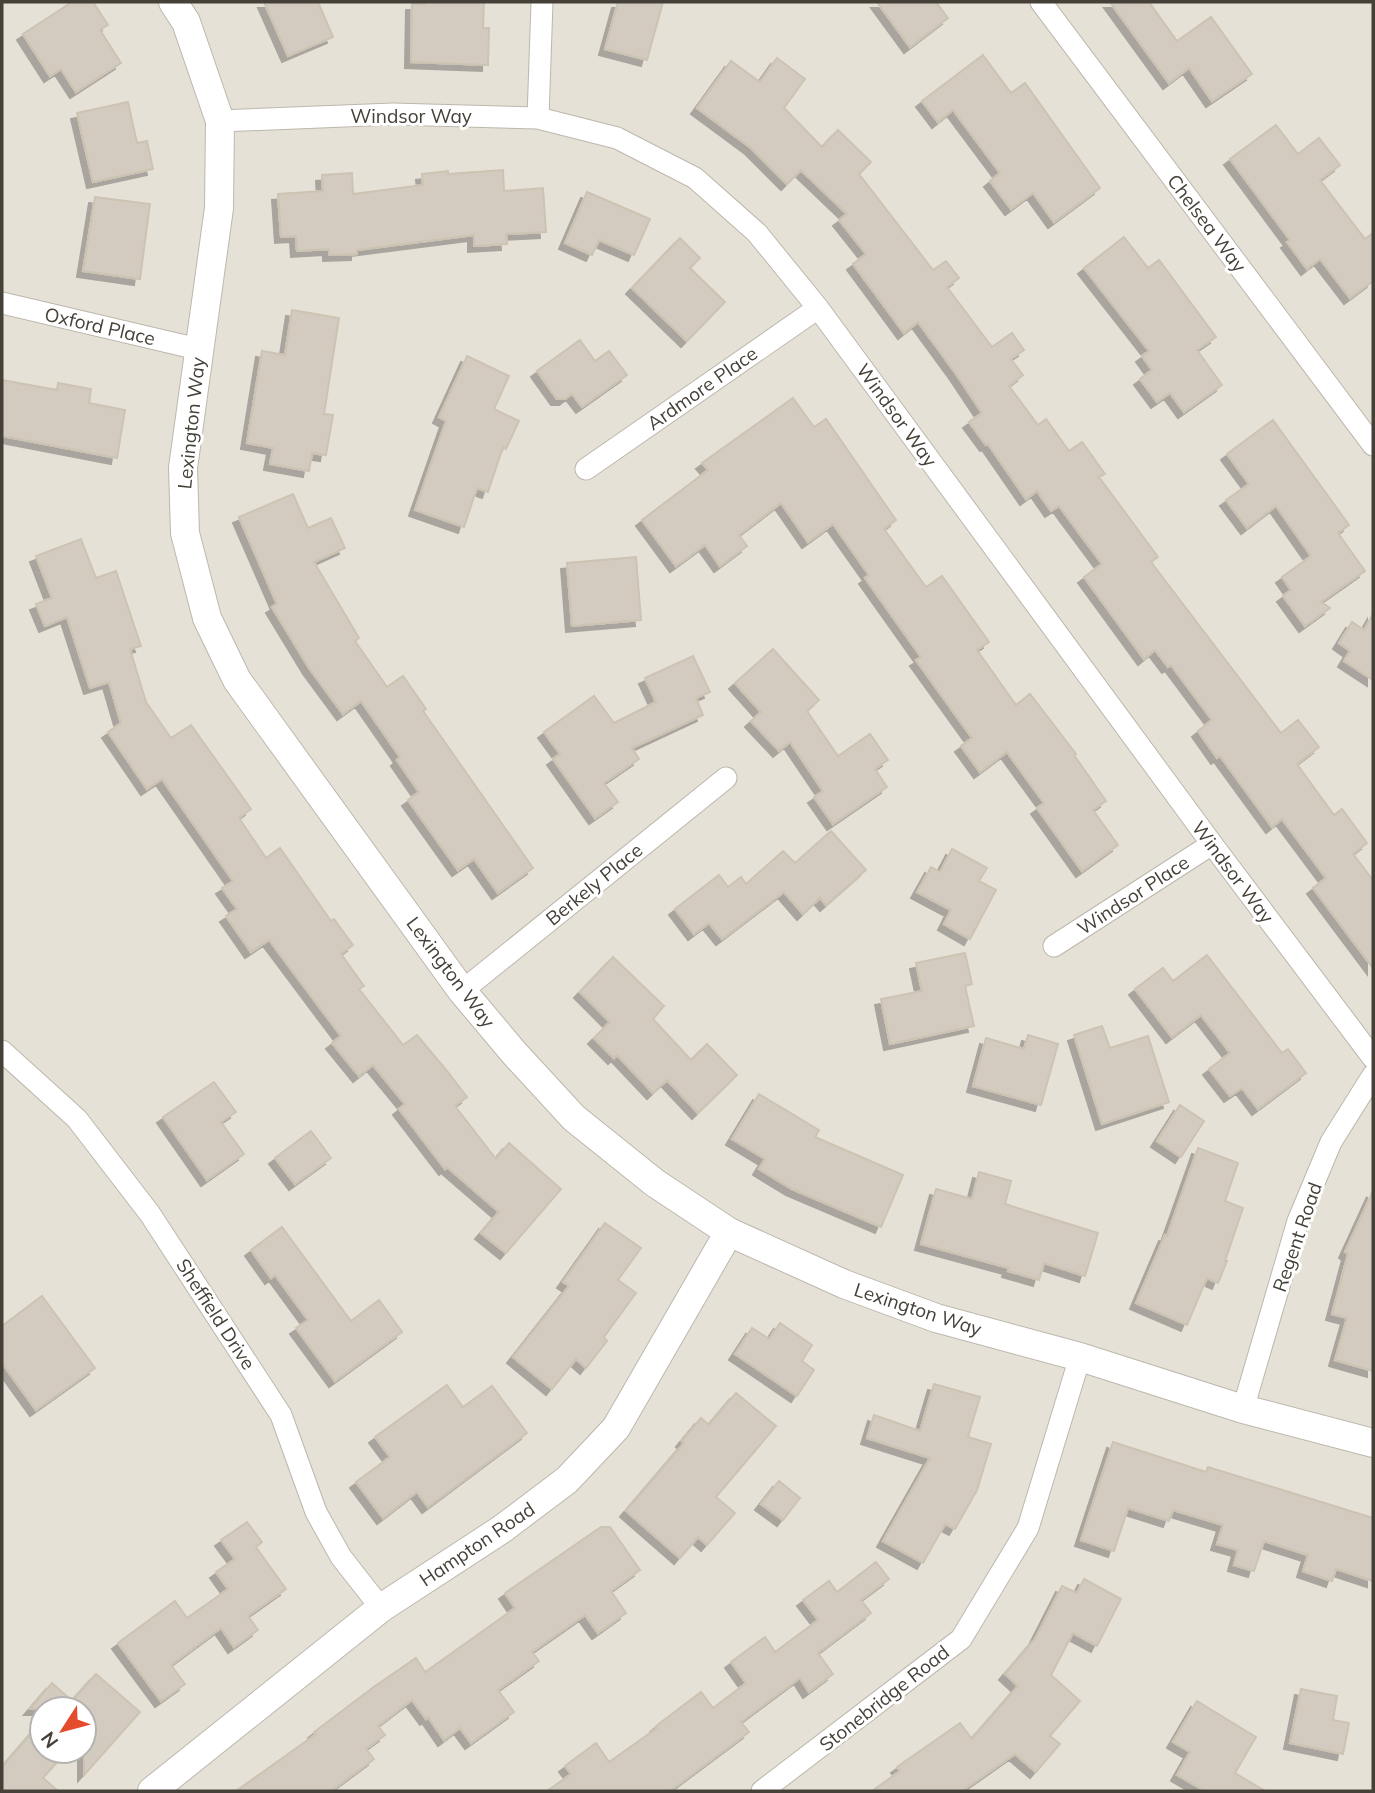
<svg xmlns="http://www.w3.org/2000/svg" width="1375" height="1793" font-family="Mulish,sans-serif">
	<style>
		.residential { fill: #e6e1d7; fill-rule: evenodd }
		.building { fill: #d3cbbf; stroke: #cdc3b3; stroke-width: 2; filter: url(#shadow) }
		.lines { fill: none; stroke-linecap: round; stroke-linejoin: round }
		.minor-casing { stroke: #bdb7ac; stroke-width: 23 }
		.tertiary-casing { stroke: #bdb7ac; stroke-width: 30 }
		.minor { stroke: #fff; stroke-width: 21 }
		.tertiary { stroke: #fff; stroke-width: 28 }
		.labels { text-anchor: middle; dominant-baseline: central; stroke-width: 6; stroke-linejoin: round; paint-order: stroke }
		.street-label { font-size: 19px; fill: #454038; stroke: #fff }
	</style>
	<defs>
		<filter id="shadow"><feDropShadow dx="-6" dy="6" stdDeviation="0" flood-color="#0004"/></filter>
	</defs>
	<rect width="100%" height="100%" fill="#f2f0e8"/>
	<path class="residential" d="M 2,2 L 1373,2 L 1373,1791 L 2,1791 ZM 42,1709 L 84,1709 L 84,1751 L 42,1751 Z"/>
	<path class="building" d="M 72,2 L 93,2 L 108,25 L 100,30 L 121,63 L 76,92 L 61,69 L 50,76 L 23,34 Z
		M 264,2 L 318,2 L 333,37 L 288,56 Z
		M 425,2 L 484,2 L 483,28 L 489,28 L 488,65 L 411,62 L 412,4 L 425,4 Z
		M 618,2 L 663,2 L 647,60 L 605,49 Z
		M 877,2 L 936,2 L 948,18 L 910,47 Z
		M 1110,2 L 1149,2 L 1177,41 L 1211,17 L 1252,74 L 1212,101 L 1189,68 L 1169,83 Z
		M 983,55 L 1011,93 L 1025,83 L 1100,188 L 1054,222 L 1033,193 L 1011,209 L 990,181 L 1000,173 L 953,110 L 938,122 L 922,101 Z
		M 777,58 L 805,79 L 784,108 L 822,147 L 838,130 L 871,162 L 859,174 L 933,270 L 946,261 L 959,278 L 947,287 L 992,347 L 1012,333 L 1024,350 L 1011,359 L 1023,375 L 1009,386 L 1038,425 L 1046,419 L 1069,451 L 1082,442 L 1105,474 L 1099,477 L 1158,557 L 1151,562 L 1281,733 L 1298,720 L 1319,747 L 1297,764 L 1334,815 L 1342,809 L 1367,843 L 1353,854 L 1373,880 L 1373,968 L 1313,888 L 1326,878 L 1282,819 L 1272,827 L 1220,756 L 1217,758 L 1198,731 L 1212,720 L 1171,665 L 1168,667 L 1155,650 L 1144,659 L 1084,577 L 1102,564 L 1059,506 L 1051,511 L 1037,491 L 1026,499 L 988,444 L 986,445 L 969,422 L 982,413 L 956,374 L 918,322 L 904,333 L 853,264 L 866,254 L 839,220 L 847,214 L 801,170 L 787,184 L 751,148 L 697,108 L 731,61 L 760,82 Z
		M 128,102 L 137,143 L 147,141 L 153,169 L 93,182 L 77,113 Z
		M 1276,125 L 1298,154 L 1319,138 L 1340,165 L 1320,180 L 1365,239 L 1373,233 L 1373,281 L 1350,298 L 1320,259 L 1307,269 L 1287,242 L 1290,240 L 1230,159 Z
		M 503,170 L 504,191 L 543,188 L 546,232 L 506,234 L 507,244 L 474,246 L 474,235 L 357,250 L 357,254 L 329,255 L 329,249 L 297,251 L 296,236 L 281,237 L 278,194 L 323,191 L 322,175 L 352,173 L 353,194 L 423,185 L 422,174 L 448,171 L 448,174 Z
		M 587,192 L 650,219 L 634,255 L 599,240 L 592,255 L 565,243 Z
		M 95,197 L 150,204 L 140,279 L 83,271 Z
		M 1124,237 L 1148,268 L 1159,260 L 1216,337 L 1197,350 L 1222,385 L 1184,412 L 1170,393 L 1157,402 L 1140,379 L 1152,370 L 1142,356 L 1149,351 L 1084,268 Z
		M 680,238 L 700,258 L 690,268 L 725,302 L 687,341 L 632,288 Z
		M 292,310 L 339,318 L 324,414 L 333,415 L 326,455 L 312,453 L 309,471 L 270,464 L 273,448 L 247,443 L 262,351 L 285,355 Z
		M 580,340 L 595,361 L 609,351 L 627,375 L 582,407 L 572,394 L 565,399 L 557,399 L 537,371 Z
		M 467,356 L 509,376 L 494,409 L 519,421 L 506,449 L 503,447 L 488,492 L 477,488 L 464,527 L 415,510 L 446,421 L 439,417 Z
		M 2,380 L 57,390 L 58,383 L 91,389 L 89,403 L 125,410 L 117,458 L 2,436 Z
		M 793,398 L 814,427 L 826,419 L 896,520 L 884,529 L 926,587 L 942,576 L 989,642 L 977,650 L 1016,705 L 1030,694 L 1076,754 L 1074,755 L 1106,801 L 1093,810 L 1118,845 L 1082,871 L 1037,808 L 1044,803 L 1007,752 L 980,772 L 961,746 L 972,738 L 916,660 L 921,657 L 865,578 L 869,575 L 833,524 L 808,542 L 781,503 L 739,535 L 747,546 L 720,566 L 705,545 L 676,566 L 642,520 L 708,470 L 702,463 Z
		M 1273,420 L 1349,525 L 1338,533 L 1365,571 L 1321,602 L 1330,608 L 1305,626 L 1283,596 L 1291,590 L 1282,577 L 1311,556 L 1276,506 L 1247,528 L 1226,500 L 1249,484 L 1227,454 Z
		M 293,494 L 308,528 L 331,518 L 345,548 L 314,562 L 359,638 L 355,641 L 387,687 L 403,676 L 426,709 L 423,711 L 533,868 L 498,893 L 474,859 L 458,870 L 408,800 L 419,792 L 397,760 L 400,757 L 361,701 L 343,714 L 309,668 L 272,607 L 277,604 L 239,517 Z
		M 81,539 L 96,578 L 116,571 L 141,646 L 130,649 L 146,702 L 171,738 L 191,725 L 251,809 L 239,818 L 266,858 L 280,848 L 331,921 L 334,919 L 353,945 L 341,954 L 364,986 L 359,989 L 403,1045 L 417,1035 L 447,1071 L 467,1097 L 455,1106 L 496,1159 L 509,1143 L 561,1189 L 506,1253 L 481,1233 L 499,1212 L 447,1167 L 445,1169 L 399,1109 L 405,1104 L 373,1065 L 359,1076 L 332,1043 L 341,1036 L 269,940 L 251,952 L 226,916 L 237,909 L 222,888 L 233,881 L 162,779 L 147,789 L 108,732 L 121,723 L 109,682 L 90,688 L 67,617 L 45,626 L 36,604 L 52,598 L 36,556 Z
		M 636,557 L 641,620 L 572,626 L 567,563 Z
		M 1373,614 L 1373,680 L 1344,661 L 1350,651 L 1339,643 L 1352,622 L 1364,630 Z
		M 773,649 L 819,700 L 807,711 L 838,756 L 870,734 L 888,760 L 875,769 L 887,787 L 833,824 L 814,797 L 823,791 L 790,742 L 779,751 L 751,721 L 761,712 L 735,683 Z
		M 693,656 L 710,692 L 696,698 L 703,715 L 632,748 L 639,759 L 604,783 L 618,802 L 595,818 L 553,759 L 560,754 L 544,732 L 594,696 L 614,723 L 656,702 L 645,678 Z
		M 831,831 L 866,870 L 826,905 L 820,898 L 803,914 L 784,892 L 722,939 L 709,923 L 694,934 L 675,909 L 719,875 L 728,887 L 741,877 L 746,884 L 783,851 L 795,863 Z
		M 952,849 L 987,868 L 979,881 L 996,890 L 970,939 L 944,924 L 951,910 L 917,892 L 931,867 L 940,872 Z
		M 965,953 L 972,984 L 965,986 L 974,1026 L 890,1044 L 881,999 L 922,991 L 916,963 Z
		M 1207,955 L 1282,1053 L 1288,1049 L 1306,1073 L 1258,1109 L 1242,1088 L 1230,1096 L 1209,1069 L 1230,1053 L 1201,1015 L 1172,1037 L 1135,989 L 1163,968 L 1173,981 Z
		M 613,957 L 664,1006 L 653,1019 L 691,1060 L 707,1044 L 737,1075 L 698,1113 L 667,1080 L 653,1093 L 617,1055 L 614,1058 L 594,1038 L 610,1022 L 580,992 Z
		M 1102,1026 L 1110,1048 L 1148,1036 L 1169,1102 L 1102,1124 L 1074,1035 Z
		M 1028,1035 L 1058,1044 L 1041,1105 L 973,1086 L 986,1038 L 1024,1049 Z
		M 214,1082 L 236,1112 L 221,1122 L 244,1154 L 207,1180 L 163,1117 Z
		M 759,1094 L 819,1130 L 815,1137 L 903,1175 L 881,1227 L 792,1189 L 759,1169 L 765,1159 L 732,1139 Z
		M 1180,1105 L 1204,1121 L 1181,1157 L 1157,1141 Z
		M 311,1131 L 331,1158 L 295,1184 L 275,1158 Z
		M 1198,1148 L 1238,1163 L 1225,1201 L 1243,1208 L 1225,1261 L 1227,1261 L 1218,1283 L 1207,1278 L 1187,1325 L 1136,1303 L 1165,1235 L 1167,1236 Z
		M 979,1172 L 1011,1181 L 1005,1204 L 1098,1233 L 1085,1276 L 1044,1263 L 1039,1280 L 1008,1271 L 1009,1268 L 921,1244 L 936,1189 L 972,1199 Z
		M 1373,1191 L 1373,1371 L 1335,1360 L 1347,1318 L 1332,1314 L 1348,1254 L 1345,1252 Z
		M 605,1223 L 641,1248 L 618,1280 L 636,1293 L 604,1337 L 607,1341 L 586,1368 L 576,1359 L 552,1389 L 513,1357 L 569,1286 L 563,1282 Z
		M 282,1227 L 351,1321 L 379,1300 L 402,1332 L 335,1381 L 296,1328 L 308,1320 L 275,1275 L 271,1278 L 251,1250 Z
		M 42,1296 L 95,1368 L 36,1410 L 2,1363 L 2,1326 Z
		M 780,1323 L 812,1345 L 802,1361 L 814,1370 L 797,1396 L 735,1354 L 752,1328 L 769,1339 Z
		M 934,1384 L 980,1397 L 968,1437 L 991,1444 L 977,1490 L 955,1529 L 945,1524 L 923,1563 L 883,1541 L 930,1458 L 867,1438 L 874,1415 L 920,1431 Z
		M 447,1385 L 463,1407 L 492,1386 L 527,1433 L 428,1507 L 417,1492 L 383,1518 L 356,1482 L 390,1457 L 375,1437 Z
		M 736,1393 L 776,1426 L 716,1497 L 735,1513 L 707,1545 L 698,1537 L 680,1558 L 626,1511 L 684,1443 L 682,1441 L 701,1418 L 709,1425 Z
		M 1113,1442 L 1206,1472 L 1208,1467 L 1373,1518 L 1373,1581 L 1336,1569 L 1332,1581 L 1303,1571 L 1308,1555 L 1264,1541 L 1254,1571 L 1234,1565 L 1238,1550 L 1217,1544 L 1223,1525 L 1173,1510 L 1169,1521 L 1128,1508 L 1114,1551 L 1081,1540 Z
		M 779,1481 L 800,1498 L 783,1520 L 761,1504 Z
		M 247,1522 L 262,1542 L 256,1547 L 286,1589 L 248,1616 L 258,1630 L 234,1647 L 221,1628 L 171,1665 L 185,1684 L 161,1701 L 118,1643 L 175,1601 L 187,1618 L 228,1589 L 216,1572 L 235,1559 L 221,1540 Z
		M 601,1527 L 610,1527 L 640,1570 L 611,1591 L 626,1613 L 598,1633 L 585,1615 L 532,1652 L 539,1661 L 498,1690 L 514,1712 L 471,1743 L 460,1728 L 444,1740 L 428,1717 L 426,1719 L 412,1700 L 378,1726 L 385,1735 L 366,1749 L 374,1759 L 331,1791 L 236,1791 L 316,1734 L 314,1732 L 375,1686 L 416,1658 L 425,1672 L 480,1633 L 515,1608 L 505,1593 Z
		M 876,1562 L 889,1579 L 861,1600 L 871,1613 L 818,1653 L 833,1674 L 809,1692 L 800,1678 L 741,1722 L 749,1732 L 670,1791 L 547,1791 L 571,1774 L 565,1766 L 596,1743 L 609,1762 L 657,1728 L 656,1726 L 701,1692 L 713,1708 L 746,1683 L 731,1662 L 765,1637 L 775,1652 L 818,1620 L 803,1600 L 829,1581 L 837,1592 Z
		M 1084,1579 L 1121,1599 L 1097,1646 L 1073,1633 L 1051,1675 L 1080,1701 L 1050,1736 L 1060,1744 L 1036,1772 L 1015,1754 L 962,1791 L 872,1791 L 900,1771 L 897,1767 L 960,1723 L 972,1739 L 1018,1686 L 1005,1674 L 1035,1639 L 1062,1586 L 1077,1593 Z
		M 96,1674 L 140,1712 L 84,1775 L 84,1709 L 30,1709 L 52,1683 L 72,1701 Z
		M 1301,1689 L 1337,1696 L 1333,1720 L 1349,1723 L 1343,1754 L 1290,1743 Z
		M 1197,1701 L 1256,1737 L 1235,1773 L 1265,1791 L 1205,1791 L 1177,1775 L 1190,1752 L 1173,1742 Z
		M 42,1721 L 42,1751 L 67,1751 L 43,1778 L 58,1791 L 2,1791 L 2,1767 Z"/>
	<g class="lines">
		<defs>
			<path id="minor" d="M 1041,2 L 1373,445
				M 538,118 L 542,2
				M 220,121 L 393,114 L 538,118 L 617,138 L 695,178 L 757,233 L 818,308 L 1212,844 L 1373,1058
				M 2,303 L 198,349
				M 586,469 L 818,308
				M 1054,946 L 1212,844
				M 462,991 L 726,778
				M 2,1051 L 77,1119 L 150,1214 L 281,1415 L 316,1512 L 341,1557 L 381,1608
				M 1243,1409 L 1298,1221 L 1331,1142 L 1373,1075
				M 762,1791 L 961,1639 L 1028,1528 L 1080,1357"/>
			<path id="tertiary" d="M 173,2 L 186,22 L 220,121 L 219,208 L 183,468 L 185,533 L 207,618 L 237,680 L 462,991 L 515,1054 L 574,1118 L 655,1183 L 729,1232 L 844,1284 L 936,1318 L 1080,1357 L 1243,1409 L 1373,1443
				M 152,1791 L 381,1608 L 502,1529 L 567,1480 L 616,1428 L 729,1232"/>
		</defs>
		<use href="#minor" class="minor-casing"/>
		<use href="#tertiary" class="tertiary-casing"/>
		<use href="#minor" class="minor"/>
		<use href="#tertiary" class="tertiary"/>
	</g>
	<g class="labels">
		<g class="street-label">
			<text x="411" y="116">Windsor Way</text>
			<text transform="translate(1207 223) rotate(53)">Chelsea Way</text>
			<text transform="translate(100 326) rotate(13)">Oxford Place</text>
			<text transform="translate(702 388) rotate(-35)">Ardmore Place</text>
			<text transform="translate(897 415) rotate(54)">Windsor Way</text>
			<text transform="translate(191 423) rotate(-84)">Lexington Way</text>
			<text transform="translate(1233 872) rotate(53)">Windsor Way</text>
			<text transform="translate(594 884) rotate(-39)">Berkely Place</text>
			<text transform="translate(1133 895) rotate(-33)">Windsor Place</text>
			<text transform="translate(451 972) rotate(53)">Lexington Way</text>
			<text transform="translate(1297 1237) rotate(-71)">Regent Road</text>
			<text transform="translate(918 1309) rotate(18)">Lexington Way</text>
			<text transform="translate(216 1314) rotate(57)">Sheffield Drive</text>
			<text transform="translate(477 1544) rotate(-34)">Hampton Road</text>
			<text transform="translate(884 1698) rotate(-38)">Stonebridge Road</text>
		</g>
	</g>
	<rect width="1375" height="1793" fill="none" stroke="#454038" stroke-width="7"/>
	<g transform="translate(63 1730) rotate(234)"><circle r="33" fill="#ffffff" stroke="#b5b3af" stroke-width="2"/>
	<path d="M0-5L12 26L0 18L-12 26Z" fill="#e54b2d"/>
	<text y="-10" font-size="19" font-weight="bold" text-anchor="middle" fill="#454038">N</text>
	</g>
</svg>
